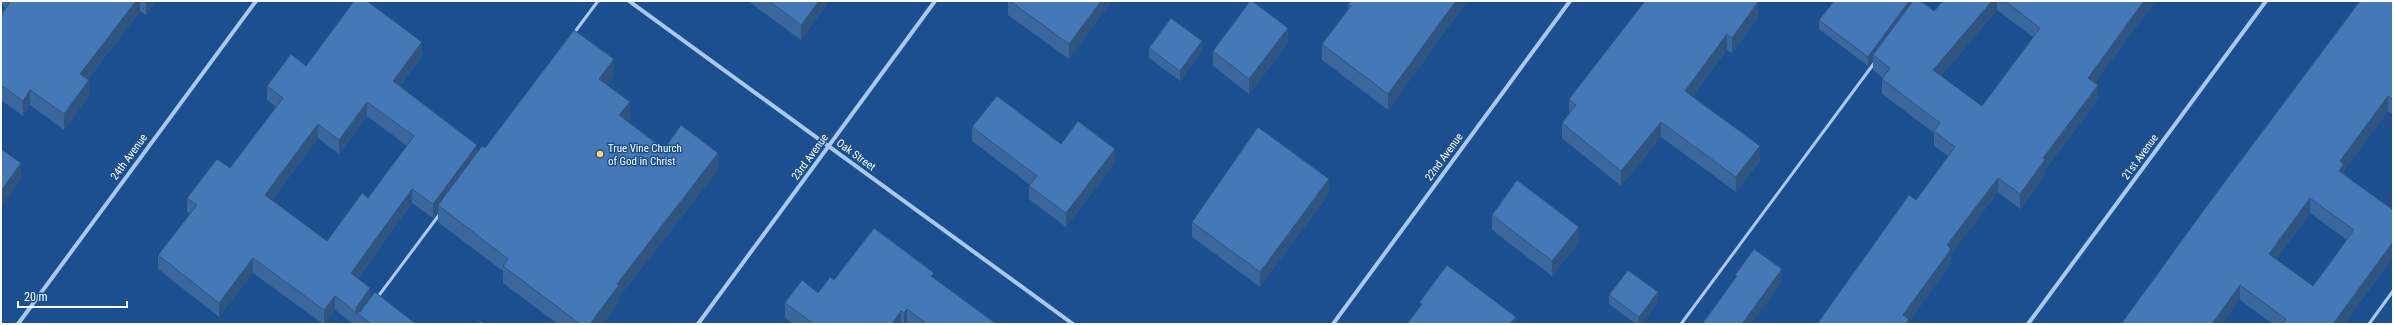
<svg xmlns="http://www.w3.org/2000/svg" width="2394" height="325" font-family="'Roboto Condensed',sans-serif">
	<style>
		.lines { fill: none; stroke-linecap: round; stroke-linejoin: round }
		.lane { stroke: #a9c9ee; stroke-width: 3 }
		.street { stroke: #a9c9ee; stroke-width: 4 }
		.wall { fill: #3a679d; fill-rule: evenodd }
		.shaded-wall { fill: #305480 }
		.building { fill: #4478b7; stroke: #305480; fill-rule: evenodd }
		.poi-dot { fill: #ffd166; stroke: #1b4f8f; stroke-width: 1.5 }
		.labels { text-anchor: middle; dominant-baseline: central; stroke-width: 3; stroke-linejoin: round; paint-order: stroke }
		.poi-label { font-size: 11px; fill: #fff; stroke: #1b4f8f; text-anchor: start }
		.street-label { font-size: 11px; fill: #fff; stroke: #1b4f8f }
	</style>
	<rect width="100%" height="100%" fill="#1b4f8f"/>
	<g class="lines">
		<path class="lane" d="M 574,33 L 598,1
			M 377,298 L 439,215
			M 1681,324 L 1875,62
			M 2369,324 L 2393,291"/>
		<path class="street" d="M 629,1 L 1073,324
			M 18,324 L 256,1
			M 698,324 L 935,1
			M 1333,324 L 1570,1
			M 2028,324 L 2266,1"/>
	</g>
	<path class="wall" d="M 1,1 L 156,1 L 146,15 L 140,11 L 88,79 L 89,96 L 64,130 L 30,105 L 23,116 L 1,100 L 1,15 L 6,8 L 1,4 Z
		M 748,1 L 828,1 L 828,3 L 801,40 Z
		M 1008,1 L 1112,1 L 1069,59 L 1008,15 Z
		M 1350,1 L 1467,1 L 1388,110 L 1322,60 L 1322,44 L 1348,9 L 1348,4 Z
		M 1911,1 L 1911,4 L 1934,11 L 1943,1 L 2155,1 L 2095,83 L 2098,100 L 2045,170 L 2045,175 L 2020,209 L 1998,192 L 1951,254 L 1951,263 L 1909,322 L 1909,324 L 1817,324 L 1916,200 L 1948,156 L 1934,146 L 1934,133 L 1882,94 L 1882,79 L 1883,78 L 1873,70 L 1873,60 L 1868,66 L 1819,29 L 1819,20 ZM 1997,10 L 2033,37 L 1982,106 L 1941,76 Z
		M 2393,1 L 2392,114 L 2388,111 L 2344,170 L 2344,174 L 2393,257 L 2344,324 L 2273,324 L 2240,300 L 2217,192 ZM 2310,213 L 2347,240 L 2313,286 L 2276,259 Z
		M 1758,18 L 1732,53 L 1727,50 L 1692,97 L 1760,161 L 1736,192 L 1661,137 L 1621,186 L 1562,138 L 1562,123 L 1569,113 L 1569,99 Z
		M 1288,43 L 1249,94 L 1213,66 L 1213,51 Z
		M 1149,48 L 1202,50 L 1180,81 L 1149,58 Z
		M 422,56 L 400,86 L 477,152 L 614,76 L 607,85 L 630,119 L 627,121 L 664,149 L 718,170 L 619,297 L 619,302 L 603,324 L 558,324 L 503,283 L 503,271 L 438,222 L 438,212 L 433,218 L 412,203 L 358,278 L 370,298 L 416,324 L 353,324 L 335,310 L 324,324 L 323,324 L 253,273 L 219,317 L 158,269 L 158,255 L 190,214 L 187,212 L 187,198 L 230,168 L 276,107 L 267,100 L 267,86 ZM 367,116 L 407,146 L 368,198 L 327,241 L 272,200 L 318,138 L 339,154 Z
		M 972,127 L 1061,144 L 1115,163 L 1066,227 L 1029,199 L 1029,186 L 1030,185 L 972,141 Z
		M 1329,194 L 1260,287 L 1192,237 L 1192,222 Z
		M 1492,215 L 1579,242 L 1552,276 L 1492,230 Z
		M 934,278 L 995,324 L 793,324 L 785,318 L 785,303 L 818,293 L 834,280 Z
		M 1609,295 L 1658,302 L 1641,324 L 1636,324 L 1609,304 Z"/>
	<path class="shaded-wall" d="M 136,1 L 140,1 L 140,11 L 80,89 L 80,74 Z
		M 146,1 L 156,1 L 146,15 Z
		M 819,1 L 828,1 L 828,3 L 801,40 L 801,25 Z
		M 1101,1 L 1112,1 L 1069,59 L 1069,44 Z
		M 1456,1 L 1467,1 L 1388,110 L 1388,94 Z
		M 1909,1 L 1911,1 L 1911,8 L 1873,55 L 1873,60 L 1868,66 L 1868,57 Z
		M 1992,1 L 1997,1 L 1997,10 L 1933,85 L 1933,70 Z
		M 2144,1 L 2155,1 L 2088,93 L 2088,78 Z
		M 1758,2 L 1758,18 L 1732,53 L 1732,38 Z
		M 1288,28 L 1288,43 L 1249,94 L 1249,79 Z
		M 1727,34 L 1727,50 L 1685,106 L 1685,91 Z
		M 1202,41 L 1202,50 L 1180,81 L 1180,71 Z
		M 422,42 L 422,56 L 393,95 L 393,81 Z
		M 614,59 L 614,76 L 599,96 L 599,79 Z
		M 89,80 L 89,96 L 64,130 L 64,114 Z
		M 2098,85 L 2098,100 L 2045,170 L 2045,175 L 2020,209 L 2020,194 L 2043,158 Z
		M 30,90 L 30,105 L 23,116 L 23,101 Z
		M 2388,96 L 2388,111 L 2344,170 L 2344,179 L 2339,186 L 2340,161 Z
		M 2393,98 L 2393,113 L 2392,114 L 2392,99 Z
		M 367,102 L 367,116 L 339,154 L 339,140 Z
		M 630,102 L 630,119 L 619,132 L 619,115 Z
		M 1661,122 L 1661,137 L 1621,186 L 1621,171 Z
		M 318,124 L 318,138 L 265,209 L 265,195 Z
		M 477,145 L 477,159 L 438,205 L 438,212 L 433,218 L 433,204 Z
		M 1760,146 L 1760,161 L 1736,192 L 1736,177 Z
		M 1115,149 L 1115,163 L 1066,227 L 1066,213 Z
		M 718,153 L 718,170 L 619,297 L 619,302 L 603,324 L 590,324 L 617,284 Z
		M 21,163 L 21,179 L 1,206 L 1,191 Z
		M 1998,178 L 1998,192 L 1951,254 L 1951,263 L 1909,322 L 1909,324 L 1903,324 L 1903,315 L 1947,245 Z
		M 1329,179 L 1329,194 L 1260,287 L 1260,272 Z
		M 412,189 L 412,203 L 351,287 L 351,273 Z
		M 2310,198 L 2310,213 L 2269,268 L 2269,254 Z
		M 1579,227 L 1579,242 L 1552,276 L 1552,261 Z
		M 2393,242 L 2393,257 L 2344,324 L 2333,324 Z
		M 253,258 L 253,273 L 219,317 L 219,303 Z
		M 1782,269 L 1782,282 L 1751,324 L 1742,324 Z
		M 2240,285 L 2240,300 L 2223,324 L 2212,324 Z
		M 370,288 L 370,302 L 360,316 L 356,312 L 356,308 Z
		M 1658,292 L 1658,302 L 1641,324 L 1639,324 L 1639,317 Z
		M 335,296 L 335,310 L 324,324 L 324,310 Z
		M 907,309 L 907,324 L 904,324 L 904,313 Z
		M 901,311 L 901,324 L 892,324 Z
		M 1516,317 L 1516,324 L 1510,324 Z"/>
	<path class="building" d="M 11,1 L 136,1 L 80,74 L 89,80 L 64,114 L 30,90 L 23,101 L 1,85 L 1,15 Z
		M 354,1 L 367,1 L 422,42 L 393,81 L 477,145 L 433,204 L 412,189 L 351,273 L 370,288 L 356,308 L 356,312 L 360,312 L 375,292 L 416,324 L 371,324 L 335,296 L 324,310 L 253,258 L 219,303 L 158,255 L 197,205 L 187,198 L 217,159 L 230,168 L 283,98 L 267,86 L 291,54 L 306,66 ZM 367,102 L 414,136 L 368,198 L 362,193 L 327,241 L 265,195 L 318,124 L 339,140 Z
		M 769,1 L 819,1 L 801,25 Z
		M 1010,1 L 1101,1 L 1069,44 Z
		M 1250,1 L 1252,1 L 1288,28 L 1249,79 L 1213,51 Z
		M 1350,1 L 1456,1 L 1388,94 L 1322,44 L 1351,6 L 1348,4 Z
		M 1645,1 L 1756,1 L 1758,2 L 1732,38 L 1727,34 L 1685,91 L 1760,146 L 1736,177 L 1661,122 L 1621,171 L 1562,123 L 1576,105 L 1569,99 Z
		M 1834,1 L 1909,1 L 1868,57 L 1819,20 Z
		M 1913,1 L 1921,1 L 1934,11 L 1943,1 L 1992,1 L 1933,70 L 1982,106 L 2040,28 L 2005,1 L 2144,1 L 2088,78 L 2098,85 L 2043,158 L 2045,160 L 2020,194 L 1998,178 L 1947,245 L 1951,249 L 1903,315 L 1909,319 L 1905,324 L 1817,324 L 1909,195 L 1916,200 L 1955,147 L 1934,131 L 1940,123 L 1882,79 L 1890,68 L 1873,55 Z
		M 2360,1 L 2393,1 L 2393,98 L 2392,99 L 2388,96 L 2340,161 L 2344,164 L 2339,171 L 2393,210 L 2393,242 L 2333,324 L 2282,324 L 2286,319 L 2240,285 L 2212,324 L 2121,324 L 2217,192 ZM 2310,198 L 2354,230 L 2313,286 L 2269,254 Z
		M 1171,18 L 1202,41 L 1180,71 L 1149,48 Z
		M 574,30 L 614,59 L 599,79 L 630,102 L 619,115 L 664,149 L 681,125 L 718,153 L 617,284 L 619,285 L 590,324 L 580,324 L 503,266 L 508,259 L 438,205 L 482,146 L 485,148 Z
		M 997,96 L 1061,144 L 1078,121 L 1115,149 L 1066,213 L 1029,186 L 1037,176 L 972,127 Z
		M 1258,127 L 1329,179 L 1260,272 L 1192,222 Z
		M 1,149 L 21,163 L 1,191 Z
		M 1517,180 L 1579,227 L 1552,261 L 1492,215 Z
		M 874,228 L 934,273 L 931,276 L 995,323 L 994,324 L 927,324 L 907,309 L 904,313 L 901,311 L 892,324 L 814,324 L 785,303 L 802,280 L 818,293 L 830,277 L 834,280 Z
		M 1754,249 L 1782,269 L 1742,324 L 1702,324 L 1737,276 L 1735,275 Z
		M 1447,265 L 1516,317 L 1510,324 L 1407,324 L 1422,304 L 1419,303 Z
		M 1628,270 L 1658,292 L 1639,317 L 1609,295 Z
		M 480,321 L 484,324 L 478,324 Z"/>
	<circle class="poi-dot" cx="600" cy="154" r="4"/>
	<g class="labels">
		<g class="poi-label">
			<text x="608" y="148">True Vine Church<tspan x="608" dy="13">of God in Christ</tspan></text>
		</g>
		<g class="street-label">
			<text transform="translate(856 155) rotate(36)">Oak Street</text>
			<text transform="translate(129 157) rotate(-54)">24th Avenue</text>
			<text transform="translate(810 157) rotate(-54)">23rd Avenue</text>
			<text transform="translate(1444 157) rotate(-54)">22nd Avenue</text>
			<text transform="translate(2140 157) rotate(-54)">21st Avenue</text>
		</g>
	</g>
	<rect width="2394" height="325" fill="none" stroke="#ffffff" stroke-width="4"/>
	<path d="M18 301v6h109v-6" fill="none" stroke="#ffffff" stroke-width="2"/>
	<text x="24" y="301" font-size="12" fill="#ffffff" stroke="#1b4f8f" stroke-width="3" paint-order="stroke">20 m</text>
</svg>
